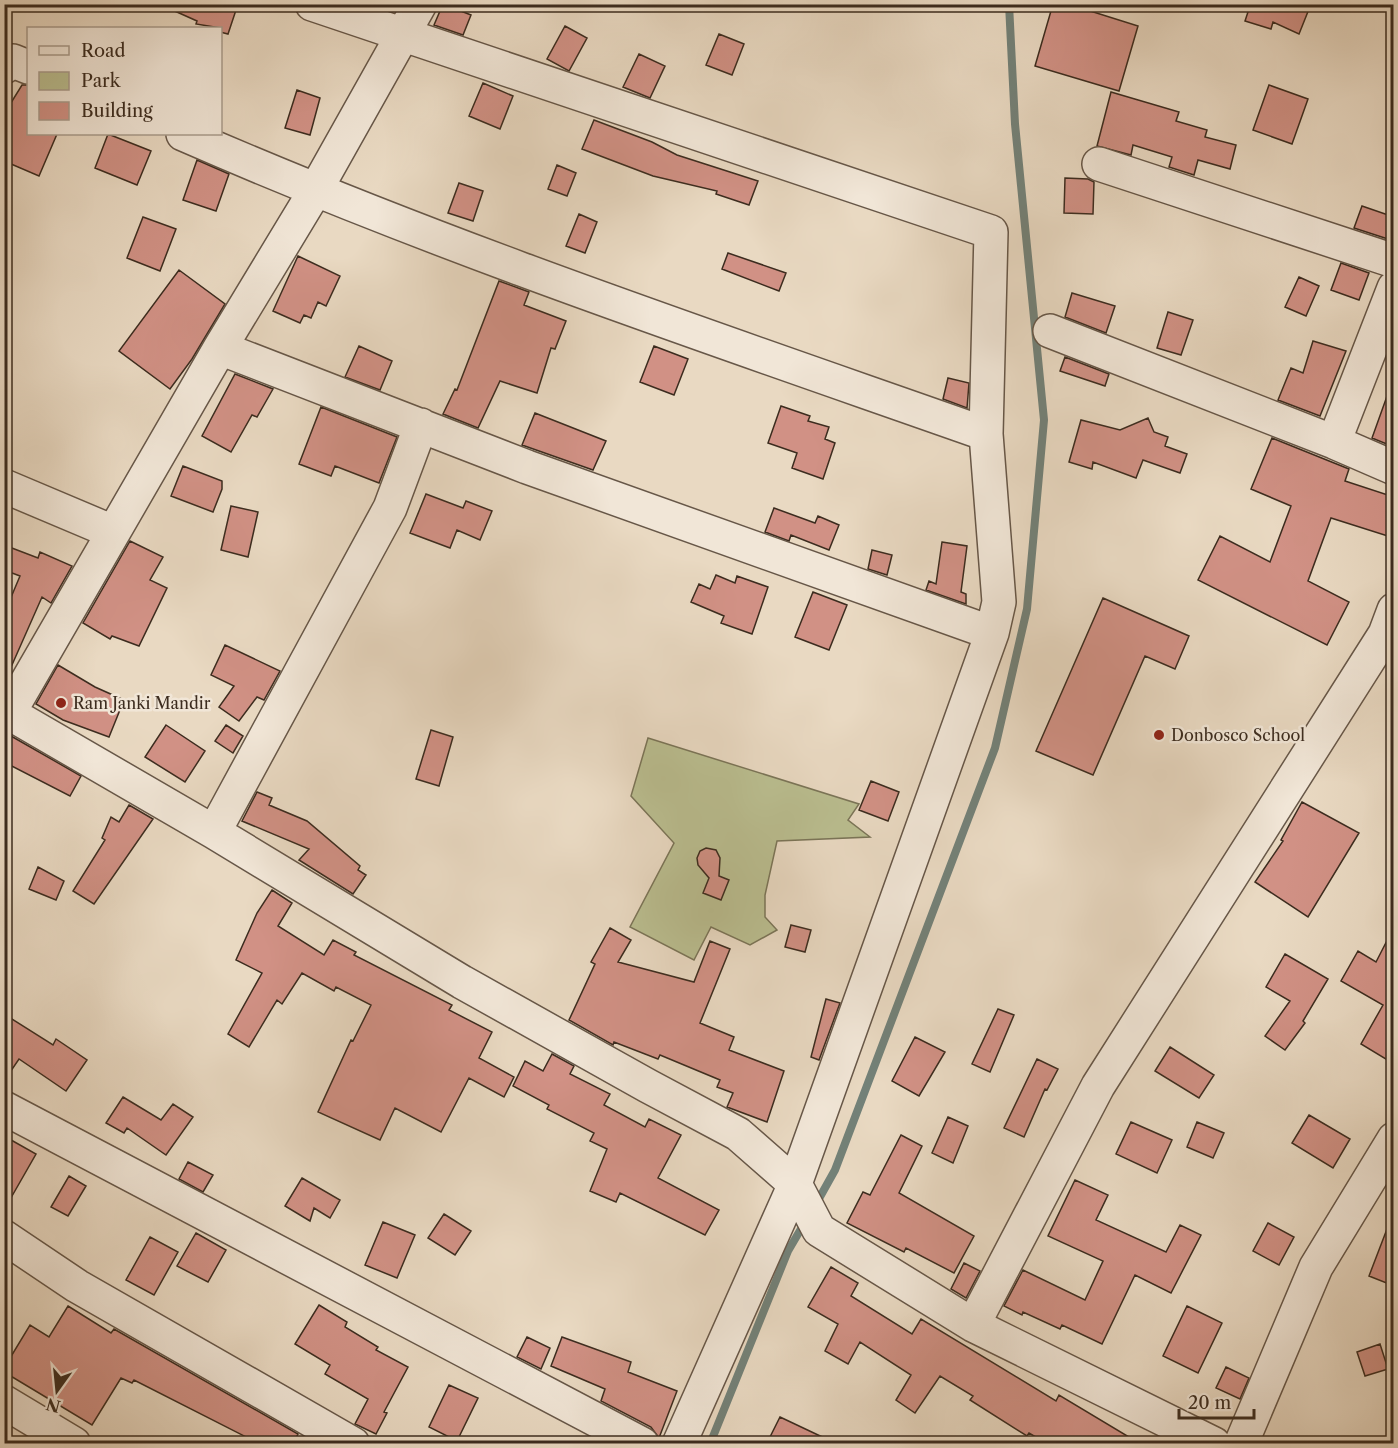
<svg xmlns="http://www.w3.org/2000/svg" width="1398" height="1448" font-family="'Libre Caslon Text',serif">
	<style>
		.green { fill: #babe90; stroke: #7b7558; stroke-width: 1.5 }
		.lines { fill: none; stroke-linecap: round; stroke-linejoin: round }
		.stream { stroke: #738178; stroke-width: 8 }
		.building { fill: #d19185; stroke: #3c2c1f; stroke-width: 1.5 }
		.minor-casing { stroke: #675748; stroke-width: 36 }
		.minor { stroke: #f1e6d7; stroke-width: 33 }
		.poi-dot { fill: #8f2418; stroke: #f1e6d7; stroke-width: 2 }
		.labels { text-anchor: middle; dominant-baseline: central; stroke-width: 5; stroke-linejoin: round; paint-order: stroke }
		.poi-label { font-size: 16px; fill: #3c2c1f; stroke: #f1e6d7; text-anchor: start }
	</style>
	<rect width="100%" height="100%" fill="#e9d9c2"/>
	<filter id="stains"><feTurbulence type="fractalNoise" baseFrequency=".00333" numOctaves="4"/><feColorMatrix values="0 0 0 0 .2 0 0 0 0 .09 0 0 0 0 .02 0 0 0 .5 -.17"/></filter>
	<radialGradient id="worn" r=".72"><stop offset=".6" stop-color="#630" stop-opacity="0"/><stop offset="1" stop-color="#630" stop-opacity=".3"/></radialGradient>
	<path class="green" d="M 648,738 L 859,804 L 848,820 L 870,837 L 777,841 L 765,895 L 765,917 L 777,930 L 750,945 L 711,927 L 694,960 L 630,927 L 674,843 L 631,796 Z"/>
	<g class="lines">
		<path class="stream" d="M 816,1204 L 835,1170 L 995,748 L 1027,609 L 1044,420 L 1015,124 L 1009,4
			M 710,1444 L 788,1251 L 805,1222"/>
	</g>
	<path class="building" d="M 159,4 L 238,4 L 228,34 L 220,32 L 220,28 L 196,24 L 197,21 Z
		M 443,4 L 471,15 L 463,35 L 434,25 Z
		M 1053,4 L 1068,4 L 1138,26 L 1119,91 L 1035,66 Z
		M 1231,4 L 1311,4 L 1299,34 L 1273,22 L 1271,29 L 1245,21 L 1248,12 Z
		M 565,26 L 587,38 L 569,71 L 547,59 Z
		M 719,34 L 744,44 L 732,75 L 706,65 Z
		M 639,54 L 665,66 L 650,98 L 623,87 Z
		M 483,83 L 513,96 L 500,129 L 469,116 Z
		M 22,85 L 28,85 L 28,134 L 57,134 L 39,176 L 4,161 L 4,114 Z
		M 1269,85 L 1308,99 L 1292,144 L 1253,130 Z
		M 297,90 L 320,98 L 310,135 L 285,128 Z
		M 1111,92 L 1179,112 L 1176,121 L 1207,130 L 1205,137 L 1236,145 L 1230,169 L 1198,160 L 1194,175 L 1169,167 L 1172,157 L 1133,145 L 1131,155 L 1097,146 Z
		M 594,120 L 652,142 L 677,155 L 758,181 L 749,205 L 716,194 L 717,191 L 653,176 L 582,149 Z
		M 108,134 L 151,151 L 137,185 L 95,168 Z
		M 197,160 L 229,174 L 216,211 L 183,200 Z
		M 557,165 L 576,173 L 567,196 L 548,189 Z
		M 1065,178 L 1088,179 L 1094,182 L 1093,214 L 1064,213 Z
		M 459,183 L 483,191 L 473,221 L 448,213 Z
		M 1362,206 L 1394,217 L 1391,240 L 1354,228 Z
		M 579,214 L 597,222 L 585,253 L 566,246 Z
		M 143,217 L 176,229 L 160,271 L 127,258 Z
		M 728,253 L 786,273 L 779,291 L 722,269 Z
		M 298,256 L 340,276 L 326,306 L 318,302 L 311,318 L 304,315 L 300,323 L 273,311 Z
		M 1341,263 L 1369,273 L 1359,300 L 1331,290 Z
		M 179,270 L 225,304 L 192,359 L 170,389 L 119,351 Z
		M 1299,277 L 1319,286 L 1306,316 L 1285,307 Z
		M 499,281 L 529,292 L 524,305 L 566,321 L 555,349 L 551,348 L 537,393 L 500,381 L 478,428 L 443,414 L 455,389 L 457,390 Z
		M 1072,293 L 1115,306 L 1106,333 L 1065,317 Z
		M 1168,312 L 1193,320 L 1181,355 L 1157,348 Z
		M 1313,341 L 1346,351 L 1320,416 L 1278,400 L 1291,368 L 1303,373 Z
		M 359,346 L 392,361 L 380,390 L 345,377 Z
		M 654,346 L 688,359 L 674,395 L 640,382 Z
		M 1065,357 L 1109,374 L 1105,386 L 1060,371 Z
		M 235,374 L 273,389 L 257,417 L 252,415 L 231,452 L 202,436 Z
		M 948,378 L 969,383 L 967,408 L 943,399 Z
		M 1391,385 L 1394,385 L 1394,447 L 1372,438 Z
		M 781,406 L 810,416 L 808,421 L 829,427 L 825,439 L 835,443 L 823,479 L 792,468 L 797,453 L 768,443 Z
		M 321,407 L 397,437 L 379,483 L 335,466 L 331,476 L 299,464 Z
		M 535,413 L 606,441 L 593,470 L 522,445 Z
		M 1148,418 L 1154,432 L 1168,437 L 1165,446 L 1187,454 L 1180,473 L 1143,460 L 1136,478 L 1093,462 L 1092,469 L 1069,462 L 1081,420 L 1120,430 Z
		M 1272,438 L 1349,469 L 1345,481 L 1394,497 L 1394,538 L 1331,518 L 1308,581 L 1349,602 L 1327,645 L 1198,580 L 1220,536 L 1270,562 L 1291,506 L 1251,489 Z
		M 183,466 L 222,481 L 222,489 L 213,512 L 171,496 Z
		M 426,494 L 463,508 L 466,501 L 492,511 L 480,540 L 457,530 L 450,548 L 410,533 Z
		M 231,506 L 258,512 L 248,557 L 221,550 Z
		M 774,508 L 815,523 L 818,516 L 839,525 L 829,550 L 791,535 L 789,541 L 765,532 Z
		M 130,541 L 163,557 L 150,580 L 167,588 L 139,646 L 112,636 L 110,639 L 83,623 Z
		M 942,542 L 967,546 L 961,592 L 966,594 L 966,604 L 926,590 L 929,581 L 936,584 Z
		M 4,545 L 38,558 L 40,552 L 72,566 L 51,603 L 42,597 L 4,683 L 4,614 L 20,576 L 4,570 Z
		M 872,550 L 892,555 L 887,575 L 868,569 Z
		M 716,575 L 735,583 L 737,576 L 768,587 L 752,634 L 721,623 L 724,616 L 691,602 L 699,584 L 710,589 Z
		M 813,592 L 847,605 L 829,650 L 795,637 Z
		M 1103,598 L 1189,636 L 1175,669 L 1145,656 L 1093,775 L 1036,751 Z
		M 225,645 L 280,671 L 264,700 L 257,697 L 239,721 L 219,707 L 234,686 L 211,675 Z
		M 58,665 L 95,687 L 124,700 L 109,737 L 63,720 L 36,704 Z
		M 166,725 L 205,751 L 185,782 L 145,757 Z
		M 226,725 L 243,736 L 233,753 L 215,741 Z
		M 431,730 L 453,737 L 439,786 L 416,779 Z
		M 11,736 L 81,776 L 70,796 L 4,762 L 4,737 Z
		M 871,781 L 899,792 L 888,821 L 859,810 Z
		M 257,792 L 272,798 L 269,805 L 307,821 L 360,866 L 358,870 L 366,875 L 353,894 L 299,860 L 309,849 L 242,821 Z
		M 1302,802 L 1359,833 L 1308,917 L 1255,882 L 1283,841 L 1281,840 Z
		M 129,805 L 153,819 L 94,904 L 73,891 L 105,840 L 102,838 L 111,817 L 119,822 Z
		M 706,848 L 716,850 L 720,858 L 719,876 L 729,880 L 721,900 L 703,893 L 709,878 L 698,865 L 697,858 L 700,851 Z
		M 38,867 L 64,881 L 56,900 L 29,889 Z
		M 272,890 L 292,903 L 278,926 L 324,955 L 333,940 L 356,952 L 354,955 L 452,1005 L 449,1010 L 492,1032 L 479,1058 L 514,1077 L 504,1097 L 469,1078 L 441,1132 L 395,1108 L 380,1140 L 318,1112 L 351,1040 L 353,1041 L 371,1005 L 336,987 L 334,991 L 302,973 L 282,1004 L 277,1000 L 249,1047 L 228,1034 L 262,973 L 236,960 L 257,913 Z
		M 791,925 L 811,930 L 805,952 L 785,947 Z
		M 1394,927 L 1394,1064 L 1361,1044 L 1383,1005 L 1341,981 L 1358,951 L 1376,962 Z
		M 610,928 L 631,940 L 618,962 L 694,982 L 710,941 L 730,949 L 700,1023 L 734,1037 L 729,1050 L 784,1071 L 767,1122 L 727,1107 L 733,1093 L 717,1087 L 720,1080 L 660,1055 L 658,1059 L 614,1042 L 613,1045 L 569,1020 L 595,964 L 591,962 Z
		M 1285,954 L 1328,979 L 1303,1021 L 1305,1023 L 1285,1050 L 1265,1036 L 1290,1001 L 1266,987 Z
		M 826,999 L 840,1003 L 819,1060 L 811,1057 Z
		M 998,1009 L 1014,1015 L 990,1072 L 972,1064 Z
		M 4,1014 L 53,1045 L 56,1039 L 87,1060 L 66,1091 L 19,1059 L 4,1081 Z
		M 915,1037 L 945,1052 L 919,1096 L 892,1081 Z
		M 1170,1047 L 1214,1075 L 1199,1098 L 1155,1071 Z
		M 552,1054 L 574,1066 L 570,1074 L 610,1094 L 604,1105 L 645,1127 L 649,1119 L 681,1135 L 658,1178 L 719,1210 L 705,1235 L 620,1193 L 616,1202 L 590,1191 L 607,1149 L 590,1141 L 594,1133 L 547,1109 L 549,1105 L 513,1086 L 525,1061 L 543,1071 Z
		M 1037,1059 L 1058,1069 L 1047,1090 L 1045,1089 L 1024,1137 L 1004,1128 Z
		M 123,1097 L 161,1120 L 173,1104 L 193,1117 L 166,1155 L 127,1128 L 124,1133 L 106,1123 Z
		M 1309,1115 L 1350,1139 L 1333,1168 L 1292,1143 Z
		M 948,1117 L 968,1126 L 953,1163 L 932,1153 Z
		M 1131,1122 L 1172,1140 L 1157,1173 L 1116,1154 Z
		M 1197,1122 L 1224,1133 L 1213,1158 L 1187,1147 Z
		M 901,1135 L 922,1146 L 899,1193 L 974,1236 L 954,1273 L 906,1248 L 904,1252 L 847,1223 L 863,1192 L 870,1195 Z
		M 4,1136 L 36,1154 L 4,1210 Z
		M 188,1162 L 213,1175 L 203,1192 L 179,1179 Z
		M 69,1176 L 86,1186 L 68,1216 L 51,1207 Z
		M 302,1178 L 340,1200 L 330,1218 L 314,1208 L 310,1221 L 285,1206 Z
		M 1075,1180 L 1108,1195 L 1096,1220 L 1166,1252 L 1180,1225 L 1201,1235 L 1171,1293 L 1135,1275 L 1102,1344 L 1062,1325 L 1060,1329 L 1023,1312 L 1022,1315 L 1004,1306 L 1023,1270 L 1085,1300 L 1103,1261 L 1048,1236 Z
		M 444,1214 L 471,1231 L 455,1255 L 428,1238 Z
		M 1392,1216 L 1394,1216 L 1394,1286 L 1369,1276 Z
		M 383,1222 L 415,1235 L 397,1278 L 365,1265 Z
		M 1268,1223 L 1294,1237 L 1279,1265 L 1253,1251 Z
		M 196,1233 L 226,1250 L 208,1282 L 177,1266 Z
		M 150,1237 L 178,1252 L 154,1295 L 126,1280 Z
		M 964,1263 L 980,1271 L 966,1298 L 951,1289 Z
		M 831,1267 L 858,1283 L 851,1296 L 912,1334 L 921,1319 L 1056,1401 L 1059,1395 L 1139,1443 L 1046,1443 L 1029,1433 L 1027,1436 L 970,1400 L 973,1396 L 940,1376 L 915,1413 L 896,1400 L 911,1375 L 860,1342 L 848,1364 L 825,1351 L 838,1324 L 808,1307 Z
		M 319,1305 L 347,1322 L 345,1327 L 378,1347 L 376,1350 L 408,1367 L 384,1412 L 387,1413 L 376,1434 L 355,1424 L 368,1399 L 325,1374 L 330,1365 L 295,1344 Z
		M 68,1306 L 111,1333 L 114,1329 L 298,1434 L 293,1443 L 258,1443 L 134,1380 L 132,1383 L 121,1378 L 92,1425 L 4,1372 L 4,1368 L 30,1325 L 49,1337 Z
		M 1187,1306 L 1222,1323 L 1198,1373 L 1163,1356 Z
		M 527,1337 L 550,1348 L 541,1369 L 517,1357 Z
		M 562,1337 L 631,1362 L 628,1372 L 677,1391 L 659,1438 L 651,1427 L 601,1401 L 605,1389 L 551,1366 Z
		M 1380,1344 L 1388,1369 L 1365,1376 L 1357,1352 Z
		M 1226,1367 L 1249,1378 L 1240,1399 L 1216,1388 Z
		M 449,1385 L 478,1398 L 457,1441 L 429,1427 Z
		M 780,1417 L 835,1443 L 767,1443 Z"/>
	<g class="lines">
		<defs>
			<path id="minor" d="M 312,4 L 991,232 L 986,434 L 999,602 L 992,633 L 795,1184 L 679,1444
				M 4,67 L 13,61 L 28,67
				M 183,134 C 444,248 716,339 986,434
				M 1099,164 L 1394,261
				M 1050,331 L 1334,442 L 1394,468
				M 220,348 L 527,467 L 992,633
				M 1334,442 L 1394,288
				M 4,486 L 113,532
				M 9,713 L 220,348 L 315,191 L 420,4
				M 4,719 L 9,713 L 214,832 L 462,982 L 648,1086 L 738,1134 L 795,1184 L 819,1230 L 973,1325 L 1214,1444
				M 214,832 L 390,508 L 421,425
				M 4,1108 L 642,1444
				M 4,1237 L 77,1286 L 353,1444
				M 973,1325 L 1098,1086 L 1385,634 L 1394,610
				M 4,1402 L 74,1444
				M 1241,1444 L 1316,1267 L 1394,1139"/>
		</defs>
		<use href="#minor" class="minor-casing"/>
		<use href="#minor" class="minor"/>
	</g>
	<g class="poi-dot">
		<circle cx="61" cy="703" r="6"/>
		<circle cx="1159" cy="735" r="6"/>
	</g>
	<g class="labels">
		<g class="poi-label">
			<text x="73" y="703">Ram Janki Mandir</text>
			<text x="1171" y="735">Donbosco School</text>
		</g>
	</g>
	<rect width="1398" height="1448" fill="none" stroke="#e9d9c2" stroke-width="24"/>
	<rect x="6" y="6" width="1386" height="1436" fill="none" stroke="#3c2c1f" stroke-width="3"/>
	<rect x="12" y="12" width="1374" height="1424" fill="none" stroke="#3c2c1f" stroke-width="1.5"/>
	<rect x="27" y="27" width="195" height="108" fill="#f1e6d7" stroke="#a99c8d" stroke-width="1.5"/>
	<rect x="39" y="46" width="30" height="9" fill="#f1e6d7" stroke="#a99c8d" stroke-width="1.5"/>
	<text x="81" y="57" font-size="18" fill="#3c2c1f">Road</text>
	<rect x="39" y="72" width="30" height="18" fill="#babe90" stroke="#a99c8d" stroke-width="1.5"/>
	<text x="81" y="87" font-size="18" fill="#3c2c1f">Park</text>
	<rect x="39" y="102" width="30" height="18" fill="#d19185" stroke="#a99c8d" stroke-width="1.5"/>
	<text x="81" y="117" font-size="18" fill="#3c2c1f">Building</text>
	<g transform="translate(57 1391) rotate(195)" stroke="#f1e6d7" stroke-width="4.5" paint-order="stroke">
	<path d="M0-4.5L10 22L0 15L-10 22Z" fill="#3c2c1f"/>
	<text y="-9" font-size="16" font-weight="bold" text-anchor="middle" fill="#3c2c1f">N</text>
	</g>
	<path d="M1179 1409v9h75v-9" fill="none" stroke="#3c2c1f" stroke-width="3"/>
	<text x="1188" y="1409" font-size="18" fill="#3c2c1f" stroke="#f1e6d7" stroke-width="4.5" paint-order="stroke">20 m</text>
	<rect width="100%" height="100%" filter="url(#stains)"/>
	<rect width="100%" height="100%" fill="url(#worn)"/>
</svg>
